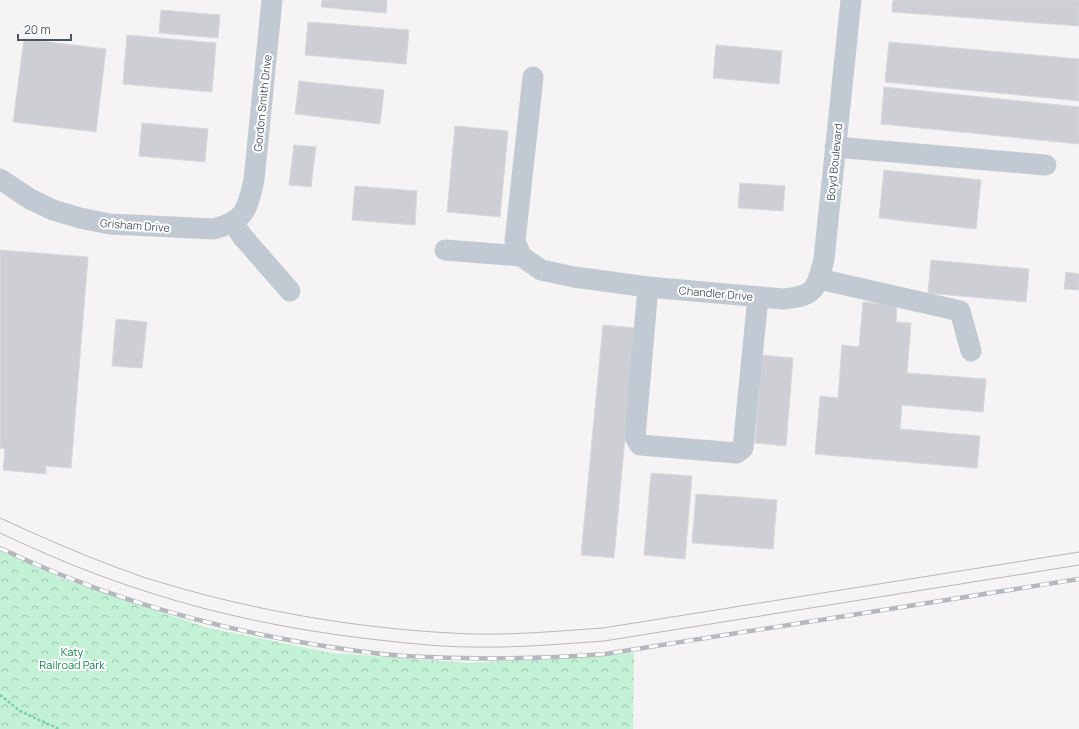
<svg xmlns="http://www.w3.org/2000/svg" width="1079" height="729" font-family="Manrope,sans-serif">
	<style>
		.forest { fill: url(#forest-crowns) }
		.building { fill: #cdcfd5; stroke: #d7d9de }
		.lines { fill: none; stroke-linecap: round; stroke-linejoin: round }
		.path { stroke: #7ad0a6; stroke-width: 2.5; stroke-dasharray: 3 2; stroke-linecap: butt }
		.minor { stroke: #c1cad2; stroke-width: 21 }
		.tram { stroke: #b5b8bd; stroke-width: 1 }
		.rail-casing { stroke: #b5b8bd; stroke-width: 4.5 }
		.rail { stroke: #fff; stroke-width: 3; stroke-dasharray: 9; stroke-linecap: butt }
		.labels { text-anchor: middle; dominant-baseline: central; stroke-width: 4; stroke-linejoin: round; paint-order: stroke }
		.street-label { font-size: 11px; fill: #4a5661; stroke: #fff }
		.park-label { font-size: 11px; fill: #17864f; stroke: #fff }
	</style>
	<defs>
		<pattern id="forest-crowns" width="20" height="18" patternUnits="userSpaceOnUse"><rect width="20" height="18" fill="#c3f1d5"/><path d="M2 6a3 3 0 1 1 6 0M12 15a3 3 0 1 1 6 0" fill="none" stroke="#a0c6b0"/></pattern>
	</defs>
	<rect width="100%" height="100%" fill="#f5f3f3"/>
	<path class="forest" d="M 0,548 L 63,579 L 205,627 L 331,653 L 471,663 L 634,653 L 633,729 L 0,729 Z"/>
	<path class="building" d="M 322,0 L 387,0 L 386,13 L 321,7 Z
		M 893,0 L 1079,0 L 1079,26 L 892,12 Z
		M 161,10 L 220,15 L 218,38 L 159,33 Z
		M 308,22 L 409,30 L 406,64 L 305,55 Z
		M 127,35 L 216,43 L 212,92 L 123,84 Z
		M 24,39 L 106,49 L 96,132 L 13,122 Z
		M 889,42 L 1079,59 L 1079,101 L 885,82 Z
		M 716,45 L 782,51 L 779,84 L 713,78 Z
		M 299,81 L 384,90 L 380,124 L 295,114 Z
		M 884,87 L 1079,107 L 1079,144 L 881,124 Z
		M 142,123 L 208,129 L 205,162 L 139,156 Z
		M 455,126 L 508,131 L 500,217 L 447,212 Z
		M 294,145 L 316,147 L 311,187 L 289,185 Z
		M 884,170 L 981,180 L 976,229 L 879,218 Z
		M 740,183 L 785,186 L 783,211 L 738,208 Z
		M 355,186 L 417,191 L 415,225 L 352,220 Z
		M 0,250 L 88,257 L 71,468 L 46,466 L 46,474 L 3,470 L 5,449 L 0,448 Z
		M 931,260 L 1029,269 L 1026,302 L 928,293 Z
		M 1066,272 L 1079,274 L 1079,290 L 1064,289 Z
		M 863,302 L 897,305 L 896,322 L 911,323 L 907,373 L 986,379 L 983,412 L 902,405 L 900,429 L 980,436 L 977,468 L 815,454 L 820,396 L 838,398 L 842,345 L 859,347 Z
		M 116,319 L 147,322 L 142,368 L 112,366 Z
		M 603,325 L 635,328 L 614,558 L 581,555 Z
		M 762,355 L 793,358 L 786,446 L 755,443 Z
		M 651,473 L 692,476 L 685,559 L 644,555 Z
		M 696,494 L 777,500 L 773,549 L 692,543 Z"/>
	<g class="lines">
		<path class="path" d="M 0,695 L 20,711 L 59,729"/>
		<path class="minor" d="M 835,147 L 1046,165
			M 0,179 L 30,199 L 53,210 L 80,218 L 110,224 L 214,229 C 246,220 247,210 254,180 L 272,0
			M 233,222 L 242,236 L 290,291
			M 445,250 L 521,256 L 541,270 L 574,277 L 648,287 L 783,299 C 815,296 817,289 824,259 L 851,0
			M 521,256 L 515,241 L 533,77
			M 819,279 L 960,311 L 971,351
			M 648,287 L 635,437 L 640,445 L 737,453 L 743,448 L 758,297"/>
		<path class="tram" d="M 0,518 C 39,536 78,553 118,568 C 131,572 143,578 156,581 C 258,612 365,630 472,634 C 516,635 559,631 603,628 L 1079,552
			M 0,533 C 49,556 99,577 151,593 C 219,615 290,629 361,638 C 398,642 436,647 473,647 C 517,648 561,644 604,641 L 1079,565"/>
		<defs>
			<path id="rail" d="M 0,548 C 94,593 197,624 300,642 C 335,648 370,654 405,656 C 472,660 538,659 605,654 L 1079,579"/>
		</defs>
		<use href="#rail" class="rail-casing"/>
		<use href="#rail" class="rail"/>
	</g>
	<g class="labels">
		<g class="street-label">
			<text transform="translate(262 103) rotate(-84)">Gordon Smith Drive</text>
			<text transform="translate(834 162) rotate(-84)">Boyd Boulevard</text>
			<text transform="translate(135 225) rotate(4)">Grisham Drive</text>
			<text transform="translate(716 293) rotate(5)">Chandler Drive</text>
		</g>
		<g class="park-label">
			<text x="72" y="651">Katy<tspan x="72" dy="13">Railroad Park</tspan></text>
		</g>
	</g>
	<path d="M18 34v6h53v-6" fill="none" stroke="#4a5661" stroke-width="2"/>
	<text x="24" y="34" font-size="12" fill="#4a5661" stroke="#ffffff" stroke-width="3" paint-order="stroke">20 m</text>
</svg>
